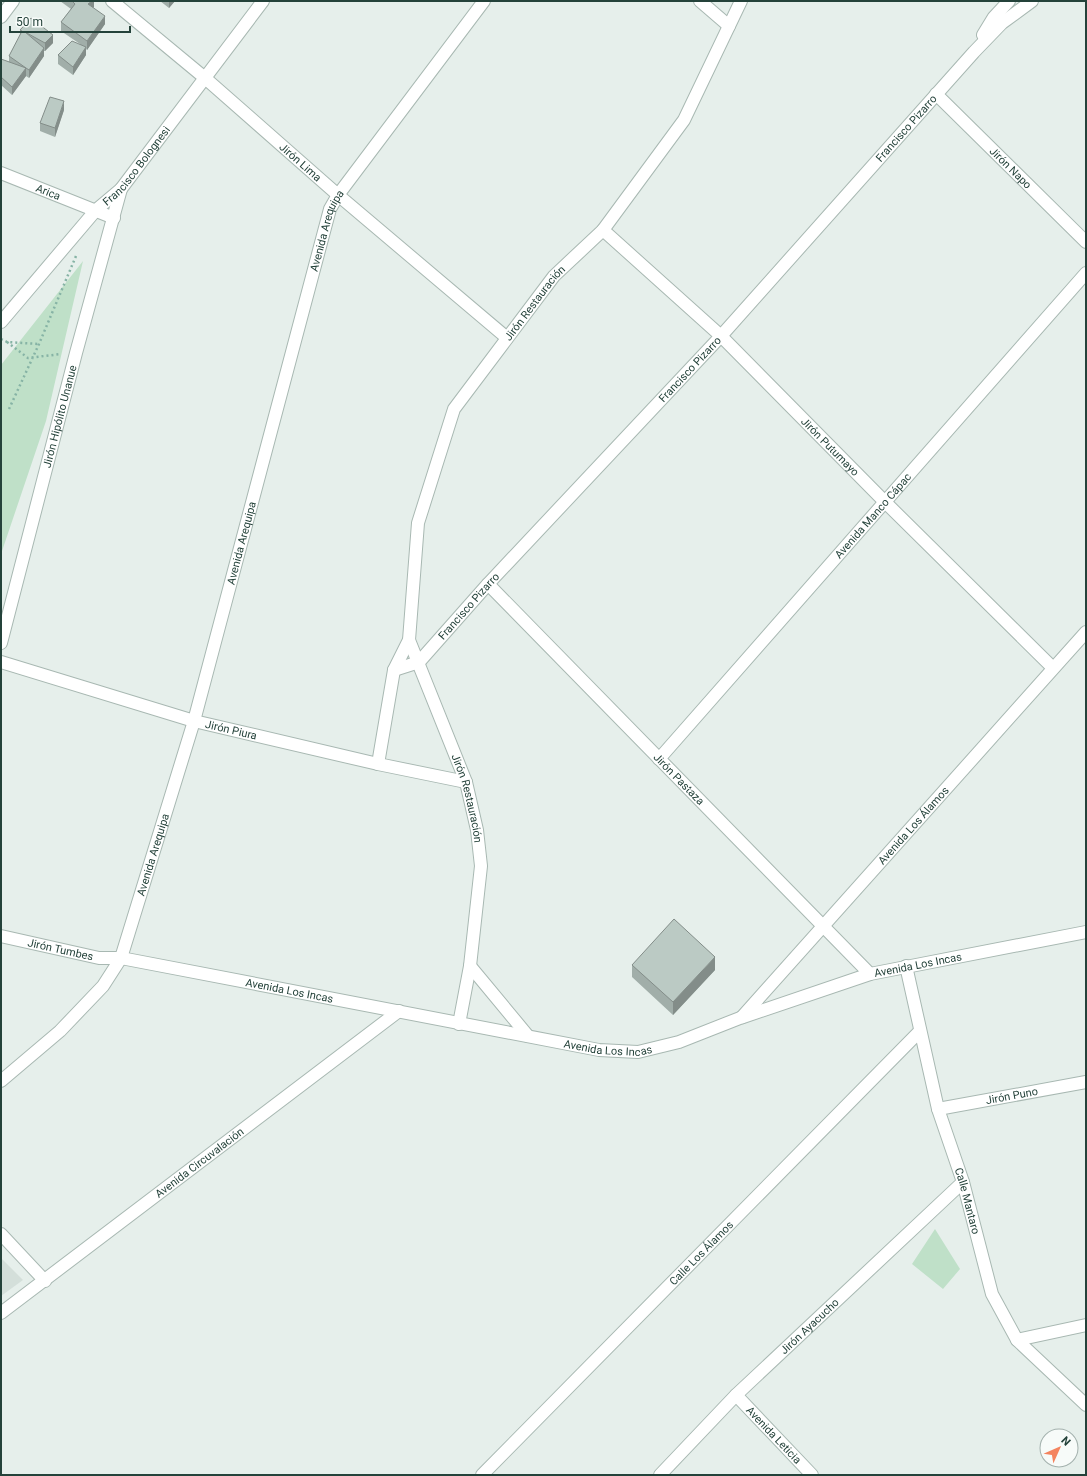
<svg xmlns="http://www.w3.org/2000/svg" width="1087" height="1476" font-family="Roboto,sans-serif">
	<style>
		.built { fill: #d4dfda }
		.green { fill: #bfe0c8 }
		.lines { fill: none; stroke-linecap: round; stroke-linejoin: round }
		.minor-casing { stroke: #a8b8b2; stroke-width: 14 }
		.path { stroke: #86b3a5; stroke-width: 2.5; stroke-dasharray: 2 3; stroke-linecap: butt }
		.minor { stroke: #fff; stroke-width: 12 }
		.wall { fill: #a1aea9 }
		.shaded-wall { fill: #838d89 }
		.building { fill: #bbcac4; stroke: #838d89 }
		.labels { text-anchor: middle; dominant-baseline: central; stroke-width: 3; stroke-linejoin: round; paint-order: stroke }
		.street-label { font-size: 11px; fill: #24423a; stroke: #f7fbf9 }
	</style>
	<rect width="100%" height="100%" fill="#e6efeb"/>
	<path class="built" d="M 1,1258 L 23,1280 L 1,1296 Z"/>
	<path class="green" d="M 83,261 L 46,421 L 1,554 L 1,365 Z
		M 935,1229 L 960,1269 L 943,1289 L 912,1264 Z"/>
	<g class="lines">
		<defs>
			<g id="minor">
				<path id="s1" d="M 112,1 L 205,78 L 338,195 L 507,338"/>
				<path d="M 700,1 L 729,26"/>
				<path d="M 1,17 L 13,1"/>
				<path d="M 983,35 L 994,17 L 1009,1"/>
				<path id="s2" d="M 936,94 L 1086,242"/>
				<path id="s3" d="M 1,173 L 114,218"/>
				<path id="s4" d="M 603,230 L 721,336 L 885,502 L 1053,668"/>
				<path id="s5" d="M 1,322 L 96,210 L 121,189 L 263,1"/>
				<path id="s6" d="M 488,584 L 870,974"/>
				<path id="s7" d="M 409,640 L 466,782 L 477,830 L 481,866 L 470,966 L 459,1024"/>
				<path id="s8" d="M 1,643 L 76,353 L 121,189"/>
				<path id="s9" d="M 1,662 L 194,721 L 378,764 L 466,782"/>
				<path id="s10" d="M 394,670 L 419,662 L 488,584 L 721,336 L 974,52 L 1002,23 L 1032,1"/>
				<path id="s11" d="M 659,759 L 1086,273"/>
				<path id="s12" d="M 378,764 L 394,670 L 409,640 L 418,523 L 454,409 L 554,276 L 603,230 L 684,120 L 741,1"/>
				<path id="s13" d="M 1,936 L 99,958 L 121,958 L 599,1050 L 638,1052 L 679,1042 L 740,1018 L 870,974 L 1086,932"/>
				<path d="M 470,966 L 528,1036"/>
				<path id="s14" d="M 906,966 L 938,1109 L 963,1182 L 992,1294 L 1017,1340 L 1086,1405"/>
				<path id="s15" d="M 742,1017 L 1086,632"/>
				<path id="s16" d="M 1,1081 L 60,1031 L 103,986 L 121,958 L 194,721 L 330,209 L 338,195 L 484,1"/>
				<path id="s17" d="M 938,1109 L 1086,1082"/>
				<path d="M 1,1234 L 45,1281"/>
				<path id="s18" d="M 1,1313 L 399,1011"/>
				<path d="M 1017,1340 L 1086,1325"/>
				<path id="s19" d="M 736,1395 L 812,1475"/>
				<path id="s20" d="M 482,1475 L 920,1031"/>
				<path id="s21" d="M 660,1475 L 736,1395 L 963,1182"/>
			</g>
		</defs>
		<use href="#minor" class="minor-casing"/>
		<path class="path" d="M 1,339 L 7,342 L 39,344
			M 7,342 L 28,358 L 61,354
			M 9,409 L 39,344 L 76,256"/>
		<use href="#minor" class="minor"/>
	</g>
	<path class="wall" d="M 60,1 L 94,1 L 94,7 L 93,8 L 105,24 L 87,50 L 86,49 L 86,55 L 73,75 L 58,64 L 58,55 L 80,44 L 61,31 L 61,22 L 71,9 Z
		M 160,1 L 175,1 L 169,8 Z
		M 20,30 L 53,43 L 45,51 L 44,51 L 44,56 L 29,78 L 26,76 L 12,95 L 1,85 L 1,60 L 9,62 L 9,56 L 20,37 Z
		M 64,110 L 55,137 L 40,131 L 40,123 Z
		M 632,965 L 715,970 L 673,1015 L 632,977 Z"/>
	<path class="shaded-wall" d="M 92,1 L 94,1 L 94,7 L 88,13 L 88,4 Z
		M 169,1 L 175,1 L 169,8 Z
		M 105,16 L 105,24 L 87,50 L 87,41 Z
		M 53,35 L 53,43 L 45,51 L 45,43 Z
		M 86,47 L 86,55 L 73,75 L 73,67 Z
		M 44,48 L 44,56 L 29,78 L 29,70 Z
		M 26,68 L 26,76 L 12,95 L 12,87 Z
		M 64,101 L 64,110 L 55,137 L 55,128 Z
		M 715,957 L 715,970 L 673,1015 L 673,1002 Z"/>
	<path class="building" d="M 72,1 L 92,1 L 88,4 L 105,16 L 87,41 L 61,22 L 75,4 Z
		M 31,18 L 53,35 L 45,43 L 25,32 L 44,48 L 29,70 L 26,68 L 12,87 L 1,77 L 1,59 L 26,68 L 9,56 L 22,31 L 20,30 Z
		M 72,41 L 86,47 L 73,67 L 58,55 Z
		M 50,97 L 64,101 L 55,128 L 40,123 Z
		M 674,919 L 715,957 L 673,1002 L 632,965 Z"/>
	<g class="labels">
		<g class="street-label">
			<text stroke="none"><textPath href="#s10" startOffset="749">Francisco Pizarro</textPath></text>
			<text stroke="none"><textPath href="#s1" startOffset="248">Jirón Lima</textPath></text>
			<text stroke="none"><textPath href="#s5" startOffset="207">Francisco Bolognesi</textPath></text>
			<text stroke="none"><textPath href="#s2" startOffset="105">Jirón Napo</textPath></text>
			<text stroke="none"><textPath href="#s3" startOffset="51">Arica</textPath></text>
			<text stroke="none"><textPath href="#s16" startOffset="929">Avenida Arequipa</textPath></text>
			<text stroke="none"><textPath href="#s12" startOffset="499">Jirón Restauración</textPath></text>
			<text stroke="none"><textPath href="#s10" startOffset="425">Francisco Pizarro</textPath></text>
			<text stroke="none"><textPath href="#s8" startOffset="234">Jirón Hipólito Unanue</textPath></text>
			<text stroke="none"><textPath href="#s4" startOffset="314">Jirón Putumayo</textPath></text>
			<text stroke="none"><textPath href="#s11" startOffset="324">Avenida Manco Cápac</textPath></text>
			<text stroke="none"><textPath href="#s16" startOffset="605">Avenida Arequipa</textPath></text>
			<text stroke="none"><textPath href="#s10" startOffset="101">Francisco Pizarro</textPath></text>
			<text stroke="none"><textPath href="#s9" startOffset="240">Jirón Piura</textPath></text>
			<text stroke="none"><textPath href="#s6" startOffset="273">Jirón Pastaza</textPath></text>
			<text stroke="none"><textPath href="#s7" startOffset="169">Jirón Restauración</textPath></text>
			<text stroke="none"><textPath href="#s15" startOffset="257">Avenida Los Álamos</textPath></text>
			<text stroke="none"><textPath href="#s16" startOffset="281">Avenida Arequipa</textPath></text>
			<text stroke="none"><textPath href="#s13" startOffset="61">Jirón Tumbes</textPath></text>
			<text stroke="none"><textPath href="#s13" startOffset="942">Avenida Los Incas</textPath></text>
			<text stroke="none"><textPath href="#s13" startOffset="294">Avenida Los Incas</textPath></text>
			<text stroke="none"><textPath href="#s13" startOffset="618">Avenida Los Incas</textPath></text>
			<text stroke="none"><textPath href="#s17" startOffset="75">Jirón Puno</textPath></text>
			<text stroke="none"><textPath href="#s18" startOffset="249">Avenida Circuvalación</textPath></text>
			<text stroke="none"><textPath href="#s14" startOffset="243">Calle Mantaro</textPath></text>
			<text stroke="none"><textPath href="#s20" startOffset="312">Calle Los Álamos</textPath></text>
			<text stroke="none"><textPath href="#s21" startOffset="211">Jirón Ayacucho</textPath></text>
			<text stroke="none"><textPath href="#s19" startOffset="55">Avenida Leticia</textPath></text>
		</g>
	</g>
	<rect width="1087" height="1476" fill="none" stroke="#24423a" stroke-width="4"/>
	<g transform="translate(1059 1448) rotate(45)"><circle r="19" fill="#f7fbf9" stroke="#a3b1ad"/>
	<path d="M0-3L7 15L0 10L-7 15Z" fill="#f4845f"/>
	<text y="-6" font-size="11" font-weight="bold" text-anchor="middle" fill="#24423a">N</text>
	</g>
	<path d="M10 26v6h120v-6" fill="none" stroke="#24423a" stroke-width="2"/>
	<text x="16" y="26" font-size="12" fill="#24423a" stroke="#f7fbf9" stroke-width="3" paint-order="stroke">50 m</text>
</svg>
